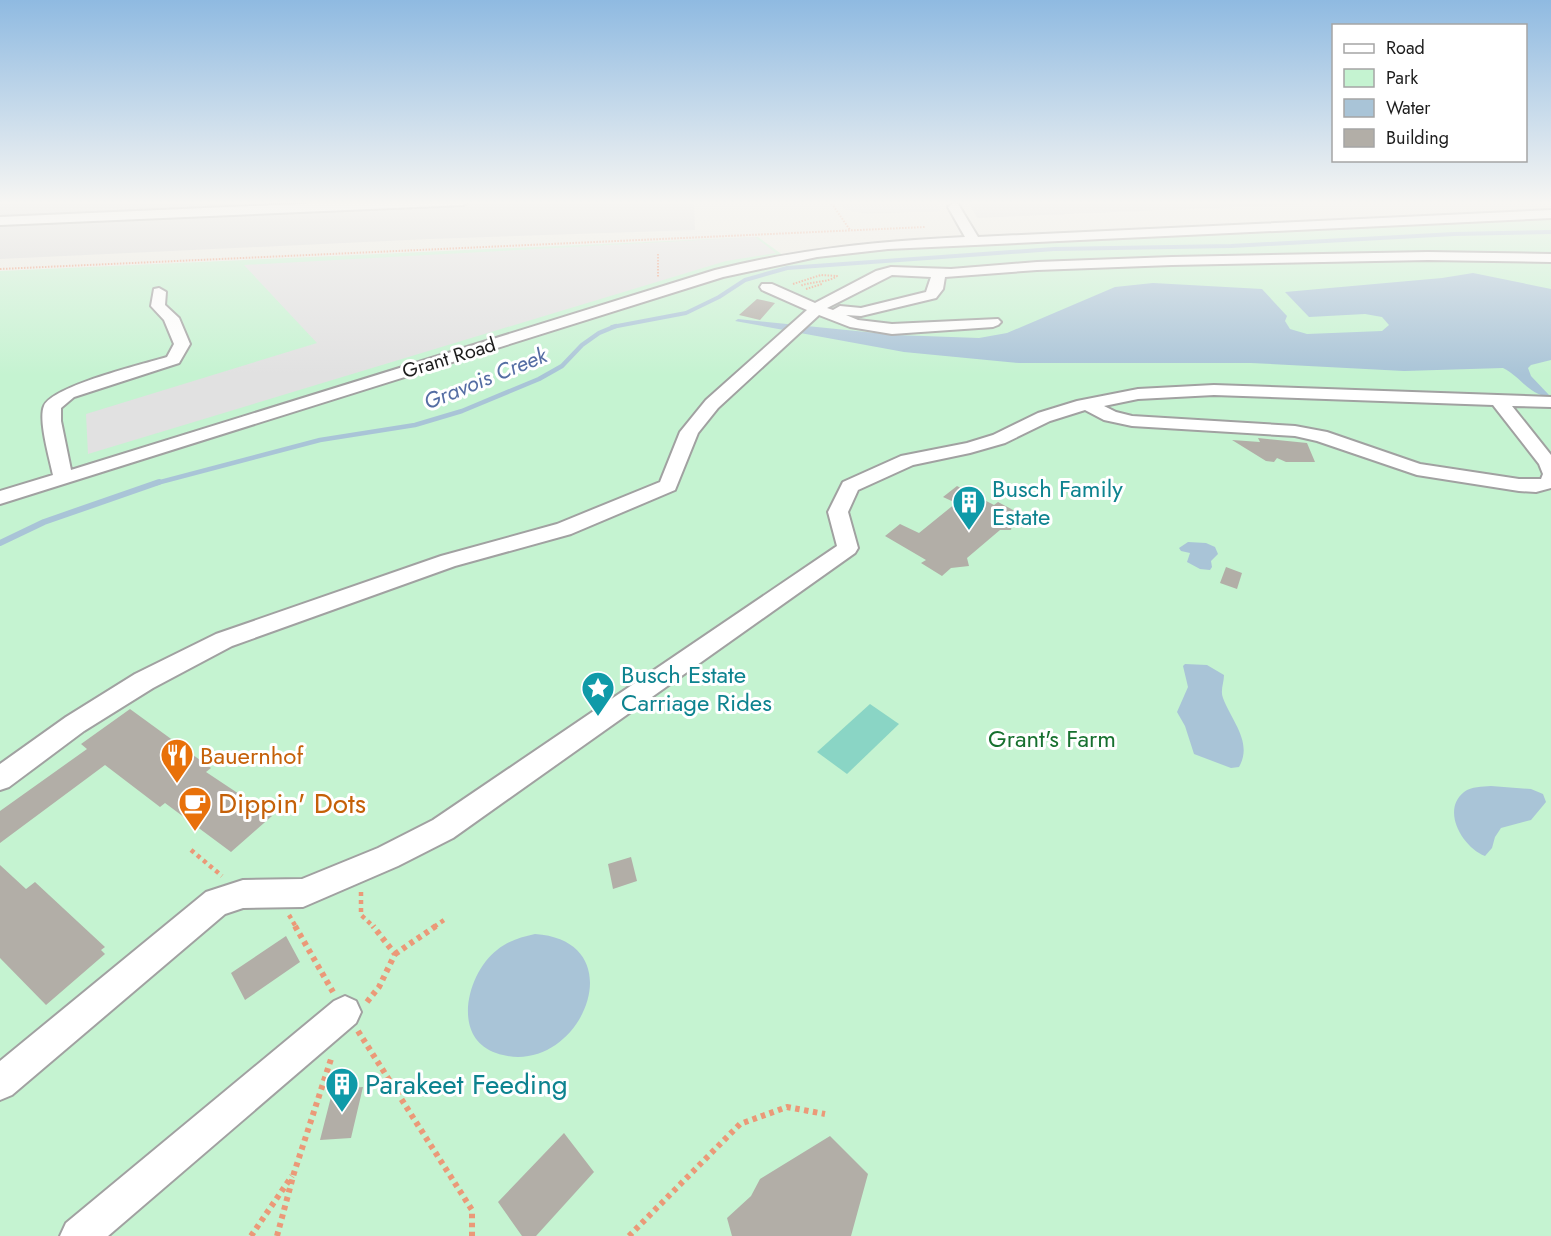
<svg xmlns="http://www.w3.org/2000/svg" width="1551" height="1236" font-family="Jost,sans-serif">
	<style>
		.residential { fill: #dbdbda }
		.park { fill: #c5f3d1 }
		.pitch { fill: #8ad5c5 }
		.parking { fill: #e1e1e1 }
		.water { fill: #a9c4d7 }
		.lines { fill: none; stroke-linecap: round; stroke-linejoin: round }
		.stream-far2 { stroke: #a9c4d7; stroke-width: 4 }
		.stream-far1 { stroke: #a9c4d7; stroke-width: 4.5 }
		.stream { stroke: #a9c4d7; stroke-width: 6 }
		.building { fill: #b2aea7 }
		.minor-casing { stroke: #a1a1a1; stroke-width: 4 }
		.path-far2 { stroke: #eb9978; stroke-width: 2; stroke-dasharray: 1.5 1.5; stroke-linecap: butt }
		.path-far1 { stroke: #eb9978; stroke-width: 4.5; stroke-dasharray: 4 4; stroke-linecap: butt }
		.path { stroke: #eb9978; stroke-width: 6; stroke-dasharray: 4.5 4.5; stroke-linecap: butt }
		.minor { fill: #fff; fill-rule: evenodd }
		.labels { text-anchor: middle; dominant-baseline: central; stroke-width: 6; stroke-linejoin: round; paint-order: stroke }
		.far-street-label { font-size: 20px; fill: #1d1d1d; stroke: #fff }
		.far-water-label { font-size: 22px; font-style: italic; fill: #546da3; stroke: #fff }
		.culture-label { font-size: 24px; fill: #0d838f; stroke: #fff; text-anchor: start }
		.park-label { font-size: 24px; fill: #17702f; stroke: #fff }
		.food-label { font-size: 24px; fill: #c56008; stroke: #fff; text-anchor: start }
		.near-food-label { font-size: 28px; fill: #c56008; stroke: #fff; text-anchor: start }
		.near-culture-label { font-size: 28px; fill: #0d838f; stroke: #fff; text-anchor: start }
	</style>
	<rect width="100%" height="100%" fill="#edece4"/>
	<path class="residential" d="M 0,201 L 694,201 L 695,230 L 429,239 L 0,259 Z
		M 968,201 L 1380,201 L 977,218 Z"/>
	<path class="park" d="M 1551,218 L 1551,1236 L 0,1236 L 0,271 L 758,237 L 791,261 L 871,249 Z"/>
	<path class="pitch" d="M 870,704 L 899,724 L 847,774 L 817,752 Z"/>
	<path class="parking" d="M 839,201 L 937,201 L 941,211 L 866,214 L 846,210 L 838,204 Z
		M 755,237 L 776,253 L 726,261 L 88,454 L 86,414 L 317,343 L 244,265 Z"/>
	<path class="water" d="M 1473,273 L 1551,289 L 1551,360 L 1531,365 L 1528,368 L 1531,376 L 1549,395 L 1546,395 L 1547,396 C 1529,395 1520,376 1503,368 L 1404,371 L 1251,363 L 1019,363 L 904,352 L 735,321 L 738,319 L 896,335 L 979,338 L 1007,333 L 1115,287 L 1153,283 L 1262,289 L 1287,316 L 1285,321 L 1290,329 L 1307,334 L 1382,331 L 1389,325 L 1382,317 L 1365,314 L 1309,317 L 1285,292 L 1442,278 Z
		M 1188,542 L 1206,543 L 1215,547 L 1218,554 L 1211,561 L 1212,567 L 1210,570 L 1200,569 L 1187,562 L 1190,553 L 1181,551 L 1179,548 Z
		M 1185,664 L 1207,665 L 1224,675 C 1224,683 1220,690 1223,698 C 1232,722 1253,742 1239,767 L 1231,768 L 1194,754 L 1185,726 L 1177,712 L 1188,687 L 1183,666 Z
		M 1491,786 L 1531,789 L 1543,794 L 1546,802 L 1531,820 L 1501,828 L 1495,837 L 1492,848 L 1485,856 C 1462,847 1441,810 1464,792 C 1472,786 1482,787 1491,786 Z
		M 535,934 C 639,941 578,1082 496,1053 C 450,1037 468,972 497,950 C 508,941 521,937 535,934 Z"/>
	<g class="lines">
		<path class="stream-far2" d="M 612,327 L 686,313 L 719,297 L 745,280 L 787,268 L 1054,249 L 1231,246 L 1454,234 L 1551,232"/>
		<path class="stream-far1" d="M 153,484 L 320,440 L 415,425 L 462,411 L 539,379 L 562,366 L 582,345 L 599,333 L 616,326"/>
		<path class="stream" d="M 0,543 L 44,522 L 159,482"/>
	</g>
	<path class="building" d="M 757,299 L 775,303 L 760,320 L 739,315 Z
		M 1258,438 L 1307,443 L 1315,462 L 1286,462 L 1277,458 L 1274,462 L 1266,461 L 1232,440 L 1260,442 Z
		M 957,486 L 994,505 L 998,502 L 1015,511 L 1011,530 L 1000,530 L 967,558 L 969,566 L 951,568 L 942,576 L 921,563 L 926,560 L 885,536 L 900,524 L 919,533 L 956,503 L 943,497 Z
		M 1226,567 L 1242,573 L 1237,589 L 1220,583 Z
		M 130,709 L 211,768 L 206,772 L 272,816 L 231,852 L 165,803 L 160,807 L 105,765 L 0,843 L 0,811 L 87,749 L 81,744 Z
		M 631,857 L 637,881 L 613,889 L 608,864 Z
		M 0,865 L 26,889 L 35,882 L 105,947 L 101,950 L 105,954 L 46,1005 L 0,958 Z
		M 286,936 L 300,962 L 245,1000 L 231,973 Z
		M 363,1087 L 351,1138 L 320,1140 L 333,1089 Z
		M 564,1133 L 594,1172 L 536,1236 L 522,1236 L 498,1202 Z
		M 830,1136 L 868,1174 L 851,1236 L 732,1236 L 727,1218 L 751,1196 L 760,1179 Z"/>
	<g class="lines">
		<defs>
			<path id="minor" d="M 367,201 L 469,201 L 463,205 L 0,225 L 0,217 Z
				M 954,203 L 958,204 L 978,237 L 1551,210 L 1551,218 L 888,249 L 817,257 L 723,277 L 0,504 L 0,491 L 53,475 C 50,460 38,420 44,406 C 52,386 144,364 167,357 L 174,344 L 164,320 L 151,306 L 154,289 L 159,288 L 166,292 L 165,305 L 179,318 L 190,344 L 179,363 L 74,397 L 61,408 L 61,421 L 71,470 L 715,270 C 798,249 881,241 965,237 L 948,207 Z
				M 1428,252 L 1551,254 L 1551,262 L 1428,260 L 1172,265 L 1037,270 L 945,277 L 943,289 L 936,298 L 861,316 L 846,315 L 858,320 L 892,324 L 998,319 L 1001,322 L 998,325 L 993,327 L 892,334 L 850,327 L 819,315 L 718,408 L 698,433 L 675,490 L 571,534 L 455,566 L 232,646 L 153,688 L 84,731 L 9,787 L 0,790 L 0,764 L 66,717 L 135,674 L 216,634 L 441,556 L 557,524 L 660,482 L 680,432 L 706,400 L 807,310 L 762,290 L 760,287 L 762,284 L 772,284 L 815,303 L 876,271 L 891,267 L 951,269 L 1037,262 L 1172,257 ZM 892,275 L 931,277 L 926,292 L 861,308 L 840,306 L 833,310 L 827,308 Z
				M 1214,385 L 1551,397 L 1551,407 L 1512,406 L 1551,455 L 1551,488 L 1536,492 L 1519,491 L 1417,475 L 1317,441 L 1295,436 L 1132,426 L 1104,420 L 1085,410 L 1050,421 L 1005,443 L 970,453 L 913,465 L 858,490 L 848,512 L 858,548 L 855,553 L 453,838 L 398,866 L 303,907 L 243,908 L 225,914 L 12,1095 L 0,1100 L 0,1061 L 206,892 L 243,880 L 302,879 L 378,848 L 433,820 L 837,546 L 828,512 L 843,482 L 901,456 L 967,443 L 993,435 L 1038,413 L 1077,401 L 1138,389 ZM 1214,395 L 1493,405 L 1539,464 L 1543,474 L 1541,479 L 1519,479 L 1420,464 L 1327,432 L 1295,426 L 1132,416 L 1116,412 L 1104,406 L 1138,399 Z
				M 345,996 L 356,1001 L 361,1012 L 356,1023 L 108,1236 L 60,1236 L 66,1223 L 334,1001 Z"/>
		</defs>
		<use href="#minor" class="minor-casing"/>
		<path class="path-far2" d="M 830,201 L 850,230
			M 658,254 L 658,278
			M 0,269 L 925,227
			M 793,284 L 821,275 L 837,276 C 828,283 811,281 800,286
			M 806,289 L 822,284"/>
		<path class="path-far1" d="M 191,850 L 222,876
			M 361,892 L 361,915 L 374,927
			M 289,915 L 296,927
			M 434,927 L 447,918"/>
		<path class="path" d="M 295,926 L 333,992
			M 395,954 L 436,926
			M 367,1002 L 379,987 L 395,954 L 373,926
			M 358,1031 L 472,1210 L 472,1236
			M 251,1236 L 292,1176
			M 277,1236 L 294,1173 L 332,1056
			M 629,1236 L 740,1124 L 787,1107 L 825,1114"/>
		<use href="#minor" class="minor"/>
	</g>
	<linearGradient id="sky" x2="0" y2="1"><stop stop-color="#8fbae1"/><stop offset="0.54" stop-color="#f7f6f3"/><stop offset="1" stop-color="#f7f6f3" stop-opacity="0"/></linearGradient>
	<rect width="1551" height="375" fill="url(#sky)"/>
	<defs>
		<symbol id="building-pin" viewBox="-11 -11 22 30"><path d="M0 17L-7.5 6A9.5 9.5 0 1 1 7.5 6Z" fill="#0f9aa8" stroke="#fff"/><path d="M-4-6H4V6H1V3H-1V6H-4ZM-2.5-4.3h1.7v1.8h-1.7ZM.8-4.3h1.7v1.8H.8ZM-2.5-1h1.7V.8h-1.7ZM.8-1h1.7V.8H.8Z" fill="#fff"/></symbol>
		<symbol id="sight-pin" viewBox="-11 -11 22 30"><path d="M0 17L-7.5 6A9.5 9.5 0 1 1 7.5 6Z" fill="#0f9aa8" stroke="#fff"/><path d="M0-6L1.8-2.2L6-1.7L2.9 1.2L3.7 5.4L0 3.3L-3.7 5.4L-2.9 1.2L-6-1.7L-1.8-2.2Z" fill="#fff"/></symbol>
		<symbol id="restaurant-pin" viewBox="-11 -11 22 30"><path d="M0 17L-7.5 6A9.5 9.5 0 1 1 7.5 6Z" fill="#e8710a" stroke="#fff"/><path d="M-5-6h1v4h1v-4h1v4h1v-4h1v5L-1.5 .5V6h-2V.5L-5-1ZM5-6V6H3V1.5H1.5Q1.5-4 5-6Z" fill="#fff"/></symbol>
		<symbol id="cafe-pin" viewBox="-11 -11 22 30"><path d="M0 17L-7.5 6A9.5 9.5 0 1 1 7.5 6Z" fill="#e8710a" stroke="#fff"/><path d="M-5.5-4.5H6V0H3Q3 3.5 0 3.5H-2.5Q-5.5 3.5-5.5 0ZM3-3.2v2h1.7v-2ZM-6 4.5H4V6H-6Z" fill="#fff"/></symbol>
	</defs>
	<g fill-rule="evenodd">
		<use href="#building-pin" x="950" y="483" width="38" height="52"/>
		<use href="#sight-pin" x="579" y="669" width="38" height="52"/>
		<use href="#restaurant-pin" x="158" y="736" width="38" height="52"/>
		<use href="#cafe-pin" x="176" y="784" width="38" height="52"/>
		<use href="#building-pin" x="323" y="1065" width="38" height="52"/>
	</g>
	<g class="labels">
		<g class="far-street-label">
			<text transform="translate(449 358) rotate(-17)">Grant Road</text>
		</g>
		<g class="far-water-label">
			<text transform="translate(485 378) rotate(-22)">Gravois Creek</text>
		</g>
		<g class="culture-label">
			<text x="992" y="488">Busch Family<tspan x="992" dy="28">Estate</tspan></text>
			<text x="621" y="674">Busch Estate<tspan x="621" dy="28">Carriage Rides</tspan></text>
		</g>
		<g class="park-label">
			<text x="1052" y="738">Grant's Farm</text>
		</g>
		<g class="food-label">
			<text x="200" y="755">Bauernhof</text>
		</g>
		<g class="near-food-label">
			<text x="218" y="803">Dippin' Dots</text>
		</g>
		<g class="near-culture-label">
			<text x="365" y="1084">Parakeet Feeding</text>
		</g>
	</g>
	<rect x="1332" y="24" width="195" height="138" fill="#ffffff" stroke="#a5a5a5" stroke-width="1.5"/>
	<rect x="1344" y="44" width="30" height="9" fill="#ffffff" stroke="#a5a5a5" stroke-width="1.5"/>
	<text x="1386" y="54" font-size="18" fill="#1d1d1d">Road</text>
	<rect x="1344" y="69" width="30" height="18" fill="#c5f3d1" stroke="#a5a5a5" stroke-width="1.5"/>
	<text x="1386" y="84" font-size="18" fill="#1d1d1d">Park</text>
	<rect x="1344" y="99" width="30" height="18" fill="#a9c4d7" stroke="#a5a5a5" stroke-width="1.5"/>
	<text x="1386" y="114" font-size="18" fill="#1d1d1d">Water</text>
	<rect x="1344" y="129" width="30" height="18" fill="#b2aea7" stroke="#a5a5a5" stroke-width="1.5"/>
	<text x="1386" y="144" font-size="18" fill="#1d1d1d">Building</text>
</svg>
